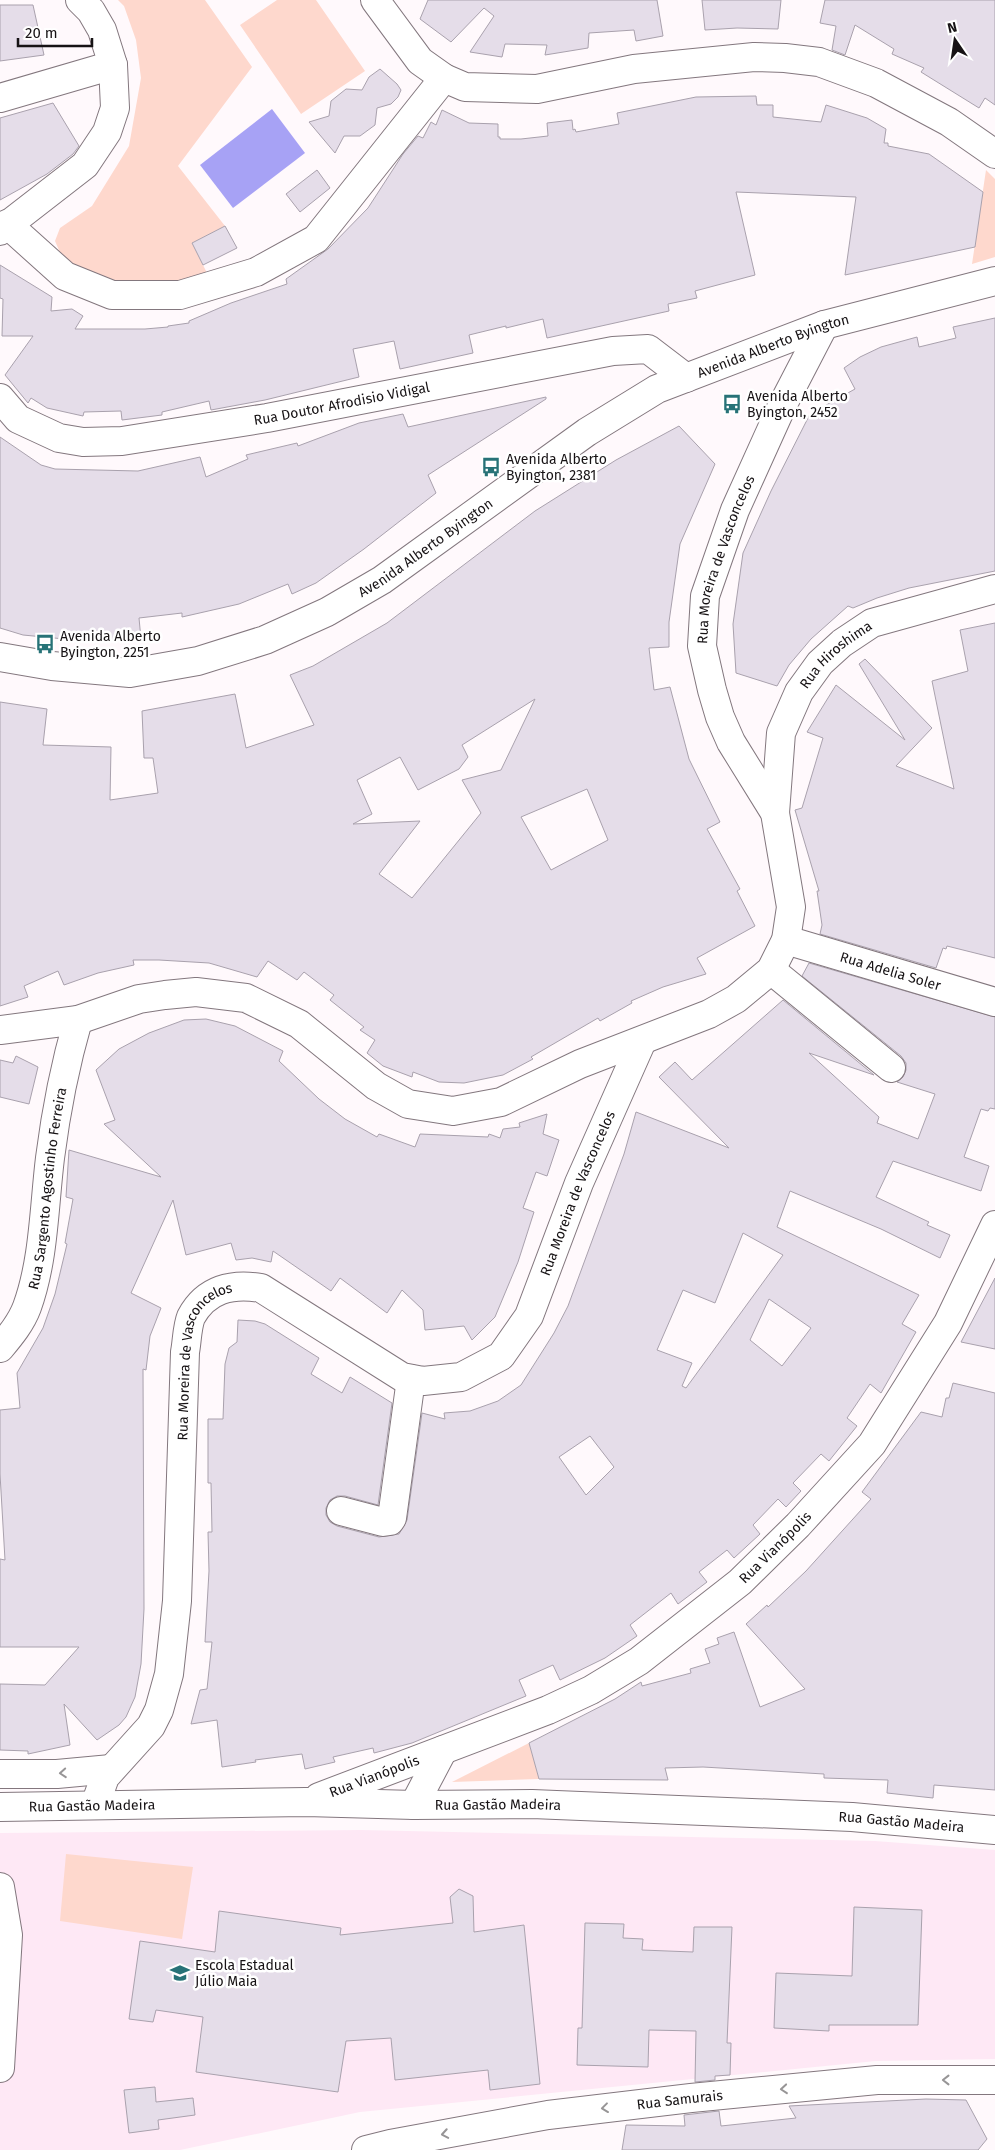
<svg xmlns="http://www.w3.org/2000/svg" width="995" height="2150" font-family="'Fira Sans',sans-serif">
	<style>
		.built { fill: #fee8f5 }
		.green { fill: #fed8cd }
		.water { fill: #a7a2f5 }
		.building { fill: #e5dde9; stroke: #a9a1ad; fill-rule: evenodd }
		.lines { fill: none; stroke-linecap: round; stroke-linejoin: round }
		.minor-casing { stroke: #83777e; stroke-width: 30 }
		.minor { stroke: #fff; stroke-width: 28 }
		.oneway { stroke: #979596 }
		.labels { text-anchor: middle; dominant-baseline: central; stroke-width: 5; stroke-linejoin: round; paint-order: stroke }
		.street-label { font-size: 14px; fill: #171315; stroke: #fff }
		.poi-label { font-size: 14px; fill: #171315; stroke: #fff; text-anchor: start }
	</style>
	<rect width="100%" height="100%" fill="#fff9fc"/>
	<path class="built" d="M 361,1830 L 875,1841 L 995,1850 L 995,2059 L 876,2061 L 360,2112 L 180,2150 L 0,2150 L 0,1833 Z"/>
	<path class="green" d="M 118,0 L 205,0 L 252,67 L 178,166 L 225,226 L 192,243 L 208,275 L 156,287 L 121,286 L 65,264 L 55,241 L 60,228 L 92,206 L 129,146 L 141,78 L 136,40 L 124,6 Z
		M 277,0 L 316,0 L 365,71 L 301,114 L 240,25 Z
		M 986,170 L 995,179 L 995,257 L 972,264 Z
		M 529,1743 L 539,1779 L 452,1782 Z
		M 66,1854 L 193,1867 L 182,1939 L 60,1921 Z"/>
	<path class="water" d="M 272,109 L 305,153 L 233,208 L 200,165 Z"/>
	<path class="building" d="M 428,0 L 657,0 L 663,36 L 636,41 L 634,30 L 589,33 L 588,48 L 545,55 L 547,45 L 505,44 L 502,57 L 470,52 L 494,16 L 484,8 L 451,42 L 420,19 Z
		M 702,0 L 781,0 L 778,29 L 737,28 L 705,30 Z
		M 825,0 L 995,0 L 995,105 L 985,98 L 979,108 L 921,72 L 924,68 L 892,54 L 894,49 L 855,25 L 845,55 L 832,50 L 836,26 L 820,23 Z
		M 0,5 L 33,5 L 44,55 L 0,61 Z
		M 380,69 L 397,84 L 401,90 L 398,97 L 391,104 L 377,108 L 375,125 L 360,136 L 344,136 L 335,153 L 309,122 L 329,116 L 331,101 L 346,89 L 362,90 L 369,77 Z
		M 756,96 L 757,105 L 773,105 L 773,117 L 821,122 L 826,105 L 867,118 L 886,129 L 884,143 L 888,143 L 888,146 L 929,154 L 983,192 L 975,247 L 845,275 L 856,197 L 736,192 L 755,275 L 695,291 L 697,298 L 668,304 L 669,311 L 547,338 L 543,319 L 506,328 L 506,326 L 469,335 L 473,353 L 400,369 L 394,341 L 353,349 L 359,377 L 265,400 L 211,410 L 209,401 L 162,412 L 162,415 L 122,420 L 121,411 L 84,412 L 83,416 L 47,408 L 31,398 L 28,403 L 5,375 L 33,336 L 2,336 L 3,299 L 0,298 L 0,265 L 52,297 L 51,311 L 72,309 L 83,316 L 75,329 L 145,329 L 168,327 L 168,326 L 189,323 L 189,321 L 231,303 L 287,284 L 286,279 L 328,249 L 368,208 L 403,154 L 418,136 L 423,138 L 431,122 L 436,125 L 442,110 L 469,123 L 498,124 L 498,137 L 500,137 L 500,139 L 521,139 L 548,136 L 547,123 L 572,120 L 573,130 L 575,129 L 576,132 L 619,124 L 617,113 L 696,97 Z
		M 53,103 L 79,146 L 73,154 L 47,174 L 0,200 L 0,118 Z
		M 317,170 L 330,188 L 300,212 L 286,194 Z
		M 225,226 L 237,248 L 203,265 L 192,243 Z
		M 995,318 L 995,571 L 909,588 L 877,598 L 853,608 L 848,606 L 811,639 L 789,665 L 777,686 L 736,673 L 733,624 L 743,553 L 771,491 L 810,414 L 855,389 L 844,368 L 860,357 L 881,347 L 917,337 L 919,347 L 956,338 L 953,327 Z
		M 546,397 L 546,399 L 428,475 L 436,493 L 364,549 L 316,583 L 292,594 L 288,584 L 239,604 L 182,617 L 182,613 L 139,618 L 141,639 L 75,640 L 23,635 L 0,628 L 0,437 L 41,465 L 55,469 L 138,471 L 200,457 L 206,477 L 248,459 L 246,455 L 297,443 L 298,446 L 359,423 L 403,414 L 408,427 Z
		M 679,426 L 715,464 L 680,544 L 669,622 L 669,647 L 649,648 L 654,690 L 670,687 L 689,759 L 720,822 L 707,829 L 740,889 L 737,891 L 755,926 L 697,958 L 706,974 L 663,987 L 631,1001 L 632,1003 L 600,1021 L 598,1018 L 531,1057 L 533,1059 L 503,1075 L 464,1083 L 439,1082 L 413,1072 L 412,1077 L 383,1066 L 367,1053 L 375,1040 L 360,1030 L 364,1027 L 330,1000 L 334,995 L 304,972 L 297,980 L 268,961 L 257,977 L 209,963 L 159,960 L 133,960 L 134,965 L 98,973 L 64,985 L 58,971 L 24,986 L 28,997 L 0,1006 L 0,702 L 47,709 L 43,745 L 111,747 L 110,800 L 158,793 L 153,758 L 144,758 L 142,711 L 235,694 L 246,748 L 314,725 L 290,675 L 313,666 L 387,623 L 535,511 L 616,460 ZM 535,699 L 501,770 L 462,780 L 481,813 L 412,898 L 379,874 L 420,821 L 353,824 L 372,814 L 357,780 L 400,757 L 418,790 L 459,769 L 468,757 L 462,745 ZM 587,789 L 608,840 L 551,870 L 521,817 Z
		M 995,623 L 995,958 L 947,946 L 946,949 L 943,948 L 936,968 L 820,934 L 822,925 L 817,891 L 819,891 L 795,810 L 802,808 L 823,738 L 807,732 L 836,685 L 905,740 L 859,664 L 865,659 L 932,728 L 896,766 L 954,789 L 932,681 L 968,671 L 960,630 Z
		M 809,963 L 995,1017 L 995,1109 L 990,1108 L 988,1111 L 981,1109 L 964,1157 L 989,1166 L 981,1191 L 893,1161 L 876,1197 L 929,1222 L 927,1225 L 950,1235 L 940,1258 L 881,1229 L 790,1191 L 777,1227 L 919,1295 L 902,1324 L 916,1332 L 881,1393 L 870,1384 L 847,1418 L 857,1426 L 829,1461 L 821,1454 L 793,1483 L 801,1491 L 786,1507 L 778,1499 L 753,1525 L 760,1534 L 734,1558 L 727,1550 L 699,1572 L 707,1582 L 678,1604 L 671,1593 L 630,1625 L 637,1636 L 605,1658 L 560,1680 L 553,1665 L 519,1680 L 526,1696 L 412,1743 L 374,1753 L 373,1748 L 333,1757 L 335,1762 L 305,1769 L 302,1754 L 255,1760 L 256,1762 L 222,1767 L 217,1720 L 191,1724 L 200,1690 L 207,1689 L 212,1642 L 205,1642 L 209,1571 L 208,1532 L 212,1532 L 211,1483 L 208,1483 L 208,1419 L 223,1419 L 225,1364 L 229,1348 L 237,1342 L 238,1320 L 255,1321 L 265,1324 L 319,1358 L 311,1374 L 342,1393 L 350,1377 L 392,1403 L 378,1505 L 345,1496 L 337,1496 L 330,1500 L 326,1508 L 326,1515 L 330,1522 L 337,1526 L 379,1537 L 399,1534 L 407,1520 L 422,1413 L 445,1419 L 444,1413 L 470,1411 L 498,1401 L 521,1385 L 554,1333 L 568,1306 L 624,1154 L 636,1112 L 729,1148 L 659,1077 L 675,1062 L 692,1080 L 783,1000 L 874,1075 L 809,1053 L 879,1117 L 877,1123 L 918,1139 L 935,1094 L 897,1082 L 903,1077 L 906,1070 L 906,1063 L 901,1056 L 802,976 ZM 743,1233 L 783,1255 L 686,1388 L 682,1386 L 692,1363 L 657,1350 L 683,1290 L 715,1303 ZM 769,1299 L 811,1328 L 782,1366 L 750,1340 ZM 590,1436 L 614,1467 L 586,1495 L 559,1457 Z
		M 206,1019 L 235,1026 L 283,1051 L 279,1061 L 319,1099 L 345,1119 L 377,1137 L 379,1134 L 415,1147 L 420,1134 L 488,1137 L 489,1134 L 500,1138 L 503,1129 L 520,1127 L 519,1123 L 547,1114 L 543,1134 L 559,1140 L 547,1176 L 536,1172 L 523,1208 L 534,1212 L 518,1262 L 495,1317 L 472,1340 L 464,1326 L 425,1330 L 423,1310 L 402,1290 L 387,1313 L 340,1278 L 331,1291 L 273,1251 L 271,1262 L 252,1258 L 236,1260 L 231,1243 L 186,1255 L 173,1200 L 131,1293 L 161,1308 L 150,1336 L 146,1370 L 143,1369 L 144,1609 L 141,1664 L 135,1697 L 126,1717 L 119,1725 L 97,1740 L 64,1704 L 70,1745 L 28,1754 L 28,1751 L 0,1750 L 0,1684 L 45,1685 L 79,1647 L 0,1647 L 0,1559 L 5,1560 L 0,1474 L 0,1410 L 20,1408 L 17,1373 L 43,1328 L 55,1294 L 67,1244 L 65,1243 L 73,1199 L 66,1197 L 69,1150 L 161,1177 L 104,1124 L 115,1120 L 96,1070 L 119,1049 L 149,1033 L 184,1020 Z
		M 16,1056 L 38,1067 L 29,1104 L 0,1097 L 0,1060 L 13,1063 Z
		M 995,1278 L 995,1349 L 961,1342 Z
		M 953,1383 L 995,1393 L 995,1790 L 934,1785 L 933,1798 L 887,1793 L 888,1780 L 824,1778 L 824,1774 L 703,1767 L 665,1768 L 668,1780 L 539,1779 L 529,1743 L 615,1699 L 641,1682 L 642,1686 L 691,1673 L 690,1669 L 710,1663 L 705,1649 L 719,1644 L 717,1638 L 734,1632 L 760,1707 L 805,1689 L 746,1624 L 767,1605 L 768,1607 L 806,1571 L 871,1499 L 862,1492 L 921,1412 L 942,1417 L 946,1398 L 949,1398 Z
		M 459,1889 L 473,1896 L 474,1932 L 524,1925 L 540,2084 L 490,2090 L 488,2070 L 395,2080 L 391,2038 L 346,2041 L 338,2092 L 196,2072 L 203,2017 L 156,2010 L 153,2022 L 129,2019 L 140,1941 L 215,1952 L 219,1911 L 341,1928 L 340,1935 L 453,1923 L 450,1897 Z
		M 854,1907 L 922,1910 L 918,2025 L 829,2025 L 829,2031 L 774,2028 L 776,1973 L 852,1976 Z
		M 585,1923 L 624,1924 L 623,1938 L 643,1939 L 642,1950 L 693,1952 L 694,1927 L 732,1927 L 727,2043 L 731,2043 L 730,2075 L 715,2076 L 715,2080 L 695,2082 L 696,2031 L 649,2030 L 648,2067 L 577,2065 L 578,2028 L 582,2028 Z
		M 155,2087 L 156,2102 L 193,2098 L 195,2115 L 158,2120 L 159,2129 L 129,2133 L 124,2090 Z
		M 926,2099 L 966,2100 L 987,2139 L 978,2150 L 622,2150 L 626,2125 L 685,2126 L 684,2115 L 719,2111 L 721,2126 L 796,2118 L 789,2106 Z"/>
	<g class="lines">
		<defs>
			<g id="minor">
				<path d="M 375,0 L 420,61 L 444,78 L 465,87 L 537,89 L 634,69 L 754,57 L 785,58 L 819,62 L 876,83 L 949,122 L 995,154"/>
				<path d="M 0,98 L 113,65"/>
				<path d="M 7,224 L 65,276 L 112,295 L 180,295 L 256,272 L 316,239 L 444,78"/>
				<path d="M 0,231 L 85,165 L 107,132 L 115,108 L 113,65 L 102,30 L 91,11 L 80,0"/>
				<path id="s1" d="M 0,398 L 18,419 L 59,438 L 83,442 L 122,441 L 267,418 L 613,351 L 648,349 L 686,378"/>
				<path id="s2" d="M 0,657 L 52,666 L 130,673 L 198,661 L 265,640 L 327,612 L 382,580 L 587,432 L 657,389 L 824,325 L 995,281"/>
				<path id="s3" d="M 775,813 L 781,733 L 799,692 L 820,663 L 842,643 L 872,623 L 995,589"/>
				<path id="s4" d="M 786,940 L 995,1002"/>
				<path d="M 771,970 L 891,1068"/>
				<path id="s5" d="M 0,1030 L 78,1020 L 139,999 L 165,995 L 196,992 L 246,998 L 299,1024 L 376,1086 L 408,1104 L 453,1111 L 501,1102 L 580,1064 L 709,1014 L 736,999 L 771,970 L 786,940 L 791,907 L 775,813 L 731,742 L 720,717 L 712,690 L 702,646 L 705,596 L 735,510 L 782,406 L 824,325"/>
				<path id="s6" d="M 0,1348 C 10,1336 21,1323 27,1307 C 44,1260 44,1207 50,1158 C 56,1111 65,1065 78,1020"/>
				<path d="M 341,1511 L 383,1522 L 390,1521 L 392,1518 L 411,1379"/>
				<path d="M 0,1774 L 57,1774 L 111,1769"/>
				<path id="s7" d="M 319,1797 L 548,1710 L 591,1690 L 639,1661 L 740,1582 L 798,1525 L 872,1444 L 948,1323 L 995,1225"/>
				<path id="s8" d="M 95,1805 L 105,1777 L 151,1726 L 159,1710 L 169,1674 L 177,1601 L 185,1352 C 187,1342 187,1327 191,1317 C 206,1289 232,1283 261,1288 L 402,1377 L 423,1381 L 461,1377 L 501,1356 L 529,1316 L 579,1183 L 642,1041"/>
				<path d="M 414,1805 L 443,1750"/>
				<path id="s9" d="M 0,1807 L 306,1802 L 414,1805 L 532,1804 L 852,1817 L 995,1830"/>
				<path d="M 0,1887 L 8,1935 L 0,2068"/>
				<path id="s10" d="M 366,2150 L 390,2144 L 548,2115 L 691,2098 L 877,2080 L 995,2080"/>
			</g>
		</defs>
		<use href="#minor" class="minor-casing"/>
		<use href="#minor" class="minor"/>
	</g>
	<defs><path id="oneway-chevron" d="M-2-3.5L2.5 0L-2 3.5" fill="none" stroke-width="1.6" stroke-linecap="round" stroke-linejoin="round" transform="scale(1.25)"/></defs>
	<g class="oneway">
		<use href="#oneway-chevron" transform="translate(63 1773) rotate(176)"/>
		<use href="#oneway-chevron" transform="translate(946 2080) rotate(-180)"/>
		<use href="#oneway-chevron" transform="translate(784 2089) rotate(175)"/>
		<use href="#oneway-chevron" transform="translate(605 2108) rotate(173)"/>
		<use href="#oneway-chevron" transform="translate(445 2134) rotate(170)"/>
	</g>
	<defs>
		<symbol id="bus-bare" viewBox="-9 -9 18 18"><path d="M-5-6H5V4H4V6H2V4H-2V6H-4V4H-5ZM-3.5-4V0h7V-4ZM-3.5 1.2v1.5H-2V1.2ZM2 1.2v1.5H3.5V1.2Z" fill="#277277" stroke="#fff" stroke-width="2.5" paint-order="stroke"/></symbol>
		<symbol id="school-bare" viewBox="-9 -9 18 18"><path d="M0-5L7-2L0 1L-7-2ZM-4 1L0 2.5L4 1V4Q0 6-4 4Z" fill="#277277" stroke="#fff" stroke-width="2.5" paint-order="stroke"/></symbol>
	</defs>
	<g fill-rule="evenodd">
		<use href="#bus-bare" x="718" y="390" width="28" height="28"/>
		<use href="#bus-bare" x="477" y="453" width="28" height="28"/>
		<use href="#bus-bare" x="31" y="630" width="28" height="28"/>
		<use href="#school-bare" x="166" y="1959" width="28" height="28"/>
	</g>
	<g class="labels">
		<g class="street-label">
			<text stroke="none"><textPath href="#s2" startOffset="861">Avenida Alberto Byington</textPath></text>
			<text stroke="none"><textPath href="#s1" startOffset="359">Rua Doutor Afrodisio Vidigal</textPath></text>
			<text stroke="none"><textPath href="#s2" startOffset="456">Avenida Alberto Byington</textPath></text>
			<text stroke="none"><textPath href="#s5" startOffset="1279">Rua Moreira de Vasconcelos</textPath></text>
			<text stroke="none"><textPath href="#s3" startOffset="178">Rua Hiroshima</textPath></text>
			<text stroke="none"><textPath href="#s4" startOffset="109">Rua Adelia Soler</textPath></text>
			<text stroke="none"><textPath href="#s6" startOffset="170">Rua Sargento Agostinho Ferreira</textPath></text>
			<text stroke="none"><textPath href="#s8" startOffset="1046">Rua Moreira de Vasconcelos</textPath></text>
			<text stroke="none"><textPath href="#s8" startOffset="476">Rua Moreira de Vasconcelos</textPath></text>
			<text stroke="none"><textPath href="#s7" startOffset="526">Rua Vianópolis</textPath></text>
			<text stroke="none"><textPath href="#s7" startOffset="59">Rua Vianópolis</textPath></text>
			<text stroke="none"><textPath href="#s9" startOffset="498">Rua Gastão Madeira</textPath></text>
			<text stroke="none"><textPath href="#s9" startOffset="92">Rua Gastão Madeira</textPath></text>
			<text stroke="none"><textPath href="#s9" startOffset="902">Rua Gastão Madeira</textPath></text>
			<text stroke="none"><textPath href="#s10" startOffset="318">Rua Samurais</textPath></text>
		</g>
		<g class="poi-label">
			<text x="747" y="396">Avenida Alberto<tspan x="747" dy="16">Byington, 2452</tspan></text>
			<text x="506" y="459">Avenida Alberto<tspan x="506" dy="16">Byington, 2381</tspan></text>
			<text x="60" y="636">Avenida Alberto<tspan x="60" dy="16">Byington, 2251</tspan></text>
			<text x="195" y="1965">Escola Estadual<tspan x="195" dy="16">Júlio Maia</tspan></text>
		</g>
	</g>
	<g transform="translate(955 40) rotate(347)" stroke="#ffffff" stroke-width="4" paint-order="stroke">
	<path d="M0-4L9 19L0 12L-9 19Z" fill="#171315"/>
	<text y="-8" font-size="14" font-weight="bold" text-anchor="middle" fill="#171315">N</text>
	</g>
	<path d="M18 38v8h74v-8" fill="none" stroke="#171315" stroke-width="2.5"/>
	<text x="25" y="38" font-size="15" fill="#171315" stroke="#ffffff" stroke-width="4" paint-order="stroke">20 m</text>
</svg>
